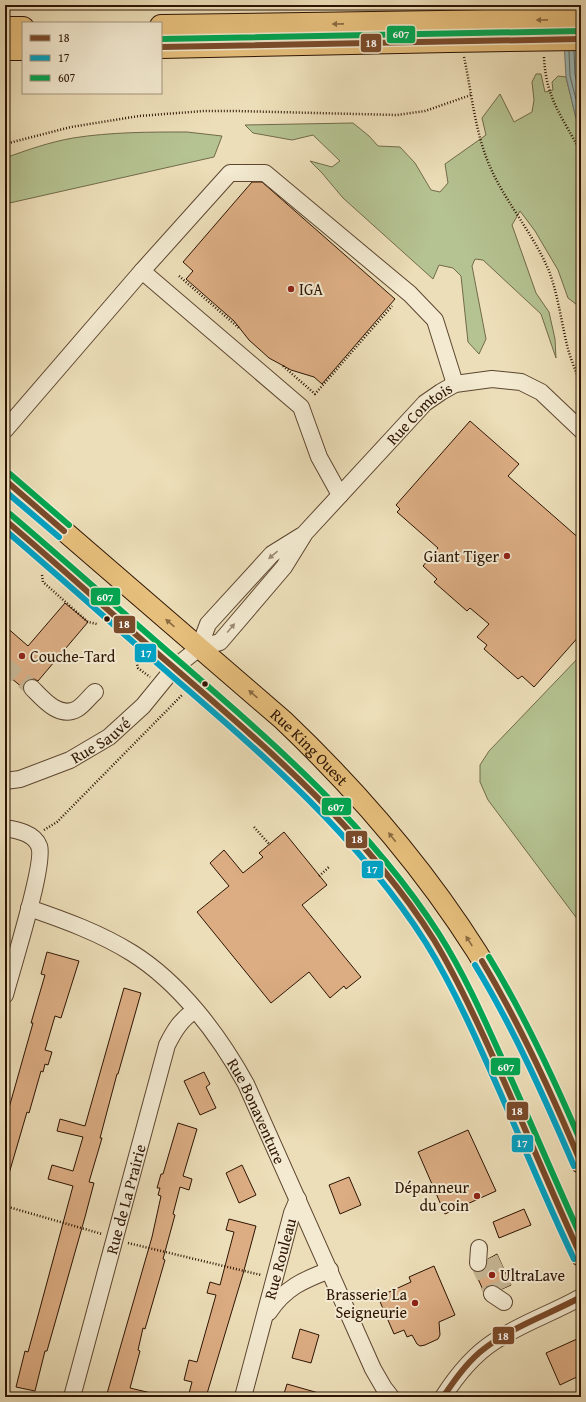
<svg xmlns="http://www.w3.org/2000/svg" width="586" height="1402" font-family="'Gentium Book Plus',serif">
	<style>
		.green { fill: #b5c291; stroke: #716b4a }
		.water { fill: #9cbab8; stroke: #707870 }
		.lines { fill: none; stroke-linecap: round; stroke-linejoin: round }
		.shore { stroke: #64675e; stroke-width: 1 }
		.building { fill: #dcad83; stroke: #2d1403 }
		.minor-tunnel { stroke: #c6b694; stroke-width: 16; stroke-dasharray: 16 8; stroke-linecap: butt }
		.minor-casing { stroke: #5d4630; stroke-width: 18 }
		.major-casing { stroke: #2d1403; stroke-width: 22 }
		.highway-casing { stroke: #2d1403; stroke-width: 24 }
		.path { stroke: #2d1403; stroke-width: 2.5; stroke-dasharray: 1 2; stroke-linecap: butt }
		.minor { stroke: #f3ead1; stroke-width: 16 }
		.major { stroke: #e6bf7c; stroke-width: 20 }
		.highway { stroke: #e6bf7c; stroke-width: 22 }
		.highway-bridge-casing { stroke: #2d1403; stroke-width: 24; stroke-linecap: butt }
		.highway-bridge { stroke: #e6bf7c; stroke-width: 22 }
		.bus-1-casing { stroke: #f3ead1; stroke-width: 9 }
		.bus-2-casing { stroke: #f3ead1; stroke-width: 9 }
		.bus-3-casing { stroke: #f3ead1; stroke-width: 9 }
		.bus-1 { stroke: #7a4b2a; stroke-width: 6 }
		.bus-2 { stroke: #02a2c4; stroke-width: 6 }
		.bus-3 { stroke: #00a651; stroke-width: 6 }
		.oneway { fill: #8a6a40 }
		.oneway2 { fill: #9a8a74 }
		.poi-dot { fill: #8f2418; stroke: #f3ead1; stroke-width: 1.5 }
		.bus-dot { fill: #2d1403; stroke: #f3ead1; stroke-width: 1.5 }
		.labels { text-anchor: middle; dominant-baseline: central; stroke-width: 4; stroke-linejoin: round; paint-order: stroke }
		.poi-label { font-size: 16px; fill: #2d1403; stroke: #f3ead1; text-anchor: start }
		.street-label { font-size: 16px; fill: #2d1403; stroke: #f3ead1 }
		.line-badge { stroke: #f3ead1; stroke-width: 1.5 }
		.badge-label { font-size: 11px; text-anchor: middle; font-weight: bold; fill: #fff }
	</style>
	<rect width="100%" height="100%" fill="#ecdeb8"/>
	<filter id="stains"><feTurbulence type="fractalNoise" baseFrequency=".005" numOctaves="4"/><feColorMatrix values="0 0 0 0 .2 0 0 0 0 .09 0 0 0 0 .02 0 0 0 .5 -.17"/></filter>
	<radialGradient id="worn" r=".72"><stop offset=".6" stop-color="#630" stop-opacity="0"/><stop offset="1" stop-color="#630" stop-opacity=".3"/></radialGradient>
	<path class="green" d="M 536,74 L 541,74 L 545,92 L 553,90 L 552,82 L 558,76 L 566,77 L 576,118 L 579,124 L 581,125 L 581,308 L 568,298 L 558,270 L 535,231 L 520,211 L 512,225 L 536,293 L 549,312 L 555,339 L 556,358 L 541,314 L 483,260 L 475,259 L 472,266 L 486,339 L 479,354 L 468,342 L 461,276 L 453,268 L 439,265 L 433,279 L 343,198 L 322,173 L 310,161 L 332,167 L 340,161 L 313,135 L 292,140 L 253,133 L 245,125 L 353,123 L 369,136 L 378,146 L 400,147 L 415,163 L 431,190 L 440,192 L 448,183 L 445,164 L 486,135 L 482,118 L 500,94 L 514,122 L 532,112 L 534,100 L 532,82 Z
		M 187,132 L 222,136 L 214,157 L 5,204 L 5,158 C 27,150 50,142 73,138 C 111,132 149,132 187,132 Z
		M 581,655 L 581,924 L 488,800 L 480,782 L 480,765 L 489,751 Z"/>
	<path class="water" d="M 562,5 L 581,5 L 581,125 L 579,124 L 576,118 L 566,77 Z"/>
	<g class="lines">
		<path class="shore" d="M 569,51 L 570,76 L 581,119
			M 574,51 L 575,75 L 581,99"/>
	</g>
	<path class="building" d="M 252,182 L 262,182 L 395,299 L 322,384 L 314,377 L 291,370 L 269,358 L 249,340 L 234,321 L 186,279 L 193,271 L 183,262 Z
		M 470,421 L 519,464 L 508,476 L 581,540 L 581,634 L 534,687 L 522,676 L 518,679 L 484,649 L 487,645 L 477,637 L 489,624 L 470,608 L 467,611 L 434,582 L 437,579 L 423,566 L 438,548 L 397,512 L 400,509 L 396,505 Z
		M 65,603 L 88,622 L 38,681 L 34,679 L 29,679 L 25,682 L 23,688 L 5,673 L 5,626 L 28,646 Z
		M 284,832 L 327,885 L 302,905 L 361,977 L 346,989 L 344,986 L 330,998 L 309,972 L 271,1003 L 197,912 L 229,886 L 210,863 L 224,850 L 243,873 L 263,857 L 259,853 Z
		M 47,952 L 79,961 L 61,1018 L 55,1016 L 45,1050 L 52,1052 L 48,1065 L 45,1064 L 43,1072 L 41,1071 L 29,1113 L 27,1112 L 8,1177 L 5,1176 L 5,1122 L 33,1023 L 31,1023 L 45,975 L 41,974 Z
		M 124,988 L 141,993 L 118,1074 L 117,1074 L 100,1138 L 102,1138 L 89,1182 L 94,1183 L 85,1217 L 47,1351 L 45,1351 L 35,1391 L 16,1387 L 25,1351 L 28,1352 L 39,1312 L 73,1186 L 48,1179 L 52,1165 L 73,1171 L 83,1137 L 57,1131 L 60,1119 L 85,1126 Z
		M 204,1072 L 210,1084 L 206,1087 L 216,1108 L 200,1115 L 184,1081 Z
		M 178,1123 L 197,1129 L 183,1176 L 192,1179 L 189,1190 L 180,1187 L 173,1214 L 175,1215 L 163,1259 L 165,1260 L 145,1329 L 143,1328 L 138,1350 L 140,1351 L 130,1388 L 151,1393 L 150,1397 L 106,1397 L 152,1237 L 161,1196 L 158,1195 L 160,1188 L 157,1188 L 161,1174 L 163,1174 Z
		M 468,1130 L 496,1191 L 445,1214 L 418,1152 Z
		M 242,1165 L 256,1195 L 239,1203 L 226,1173 Z
		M 349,1177 L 361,1205 L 340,1214 L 329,1185 Z
		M 524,1209 L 531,1225 L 499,1238 L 493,1222 Z
		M 229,1219 L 256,1226 L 243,1274 L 206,1397 L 188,1397 L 192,1382 L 184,1380 L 189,1360 L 197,1362 L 216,1295 L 207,1293 L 210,1282 L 220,1285 L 234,1232 L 226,1230 Z
		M 497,1254 L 511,1285 L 502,1289 L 492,1285 L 487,1286 L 483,1290 L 475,1272 L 483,1271 L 486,1268 L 488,1259 Z
		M 434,1266 L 455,1315 L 439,1322 L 440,1335 L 438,1339 L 425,1345 L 420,1346 L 417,1344 L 412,1335 L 407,1337 L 404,1330 L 394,1334 L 378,1297 L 411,1282 L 409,1277 Z
		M 300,1329 L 319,1335 L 311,1363 L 292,1358 Z
		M 577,1339 L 581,1348 L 581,1375 L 560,1385 L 546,1353 Z
		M 287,1384 L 322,1394 L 321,1397 L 283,1397 Z"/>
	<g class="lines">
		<path class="minor-tunnel" d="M 5,665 L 32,688
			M 490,1258 L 504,1288
			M 478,1263 L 492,1294"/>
		<defs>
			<g id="minor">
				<path d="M 142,271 L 230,173 L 265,173 L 410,294 L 435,320 L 455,384"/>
				<path d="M 5,430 L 142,271 L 301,407 L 319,457 L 340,495"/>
				<path d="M 199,648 L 208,624 L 272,554 L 301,536"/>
				<path d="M 32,688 C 43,699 59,719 77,709 C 84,705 89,697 95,692"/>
				<path id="s1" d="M 5,781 L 20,779 L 70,760 L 109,737 L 143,706 L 174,668 L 199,648 L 220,642 L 284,567 L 305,533 L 425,403 L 441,392 L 455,384 L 492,379 L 521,382 L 541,392 L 581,430"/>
				<path d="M 5,828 C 17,830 34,833 39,846 C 46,862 11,972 5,995"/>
				<path id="s2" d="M 29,908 C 64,920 100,933 132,953 C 180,983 219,1035 246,1084 L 373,1369 L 384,1388 L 391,1397"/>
				<path d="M 478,1263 L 479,1248"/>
				<path d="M 492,1294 L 504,1302"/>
				<path d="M 269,1312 C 285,1288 303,1280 330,1270"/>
				<path id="s3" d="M 72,1397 L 167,1045 C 175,1029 181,1020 195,1010"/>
				<path id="s4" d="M 243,1397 L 292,1213 L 298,1199"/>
				<path d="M 443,1397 C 457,1375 473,1355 495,1341 C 522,1323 553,1313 581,1297"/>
			</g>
			<g id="major">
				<path id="s5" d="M 5,480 L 283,720 C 364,797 437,883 494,980 C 528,1039 555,1101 581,1163"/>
				<path d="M 5,520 C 56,563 106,608 156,652 C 252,735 351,819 423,924 C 451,965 472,1010 492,1055 C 523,1122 550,1190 581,1256"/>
			</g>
			<path id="highway" d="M 161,26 L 440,22
				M 5,28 L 23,28
				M 161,47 L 449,41
				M 5,49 L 23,49"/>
		</defs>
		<use href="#minor" class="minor-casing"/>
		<use href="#major" class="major-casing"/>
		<use href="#highway" class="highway-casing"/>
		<path class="path" d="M 464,57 C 472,94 475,134 491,169 C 507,204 534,235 549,271 C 558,295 561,320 567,345 C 570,358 576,371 581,385
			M 544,57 C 546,100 563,117 581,153
			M 5,144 L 71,127 L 139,116 L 204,111 L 236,111 L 397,115 L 425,111 L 471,95
			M 179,276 L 239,328
			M 283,366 L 315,394 L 392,306
			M 42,575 L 43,582 L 88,622 L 97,624
			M 135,656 L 138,668 L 150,677
			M 254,827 L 270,845
			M 44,830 L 57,822 L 182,695
			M 319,876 L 329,867
			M 5,1206 L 102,1234
			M 128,1243 L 261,1275"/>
		<use href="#minor" class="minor"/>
		<use href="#major" class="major"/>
		<use href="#highway" class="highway"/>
		<defs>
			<path id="highway-bridge" d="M 440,22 L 581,19
				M 449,41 L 581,39"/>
		</defs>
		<use href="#highway-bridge" class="highway-bridge-casing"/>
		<use href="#highway-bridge" class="highway-bridge"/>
		<defs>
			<path id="bus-1" d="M 161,47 L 581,39
				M 5,480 L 64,531
				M 5,520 C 61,567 115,617 171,665 C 266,747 366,832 434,940 C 457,978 476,1019 494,1059 C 524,1125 551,1191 581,1256
				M 482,961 C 521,1026 552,1094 581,1163
				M 443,1397 C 454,1381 465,1365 480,1352 C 510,1327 548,1315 581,1297"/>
			<path id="bus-2" d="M 5,491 L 59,537
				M 5,530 C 59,576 112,624 165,670 C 260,752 358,836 426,943 C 449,980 468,1020 486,1061 C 516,1127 543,1194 574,1259
				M 475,965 C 514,1029 544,1097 574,1166"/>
			<path id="bus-3" d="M 161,39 L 581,31
				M 10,474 L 69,525
				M 10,514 C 65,561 119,609 173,656 C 270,740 370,826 439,934 C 463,972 481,1012 499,1052 C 527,1113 553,1176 581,1237
				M 489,957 C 525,1016 554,1079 581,1142"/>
		</defs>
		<use href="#bus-1" class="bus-1-casing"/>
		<use href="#bus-2" class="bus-2-casing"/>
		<use href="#bus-3" class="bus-3-casing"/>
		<use href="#bus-1" class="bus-1"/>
		<use href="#bus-2" class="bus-2"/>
		<use href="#bus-3" class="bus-3"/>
	</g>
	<defs><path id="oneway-solid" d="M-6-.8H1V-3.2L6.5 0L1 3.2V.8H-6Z"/></defs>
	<g class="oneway">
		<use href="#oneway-solid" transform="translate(542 20) rotate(179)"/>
		<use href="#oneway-solid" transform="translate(338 24) rotate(179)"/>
		<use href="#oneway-solid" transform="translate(170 623) rotate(-139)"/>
		<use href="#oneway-solid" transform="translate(253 694) rotate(-139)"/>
		<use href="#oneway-solid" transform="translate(392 837) rotate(-128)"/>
		<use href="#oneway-solid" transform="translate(469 941) rotate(-123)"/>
	</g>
	<g class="oneway2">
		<use href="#oneway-solid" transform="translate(273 555) rotate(140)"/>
		<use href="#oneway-solid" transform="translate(231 628) rotate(-50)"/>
	</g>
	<g class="poi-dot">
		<circle cx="291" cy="289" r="4"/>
		<circle cx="507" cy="556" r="4"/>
		<circle cx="22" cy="656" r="4"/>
		<circle cx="477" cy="1196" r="4"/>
		<circle cx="492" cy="1275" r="4"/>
		<circle cx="415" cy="1303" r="4"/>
	</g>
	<g class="bus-dot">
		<circle cx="107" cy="619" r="3.5"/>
		<circle cx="205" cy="684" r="3.5"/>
	</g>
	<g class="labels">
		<g class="poi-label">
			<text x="299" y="289">IGA</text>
			<text x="499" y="556" text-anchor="end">Giant Tiger</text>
			<text x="30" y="656">Couche-Tard</text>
			<text x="469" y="1187" text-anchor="end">Dépanneur<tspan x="469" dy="18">du coin</tspan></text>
			<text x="500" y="1275">UltraLave</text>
			<text x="407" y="1294" text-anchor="end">Brasserie La<tspan x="407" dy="18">Seigneurie</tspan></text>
		</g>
		<g class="street-label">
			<text stroke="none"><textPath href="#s1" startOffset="567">Rue Comtois</textPath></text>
			<text stroke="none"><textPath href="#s1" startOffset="105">Rue Sauvé</textPath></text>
			<text stroke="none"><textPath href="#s5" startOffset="405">Rue King Ouest</textPath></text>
			<text stroke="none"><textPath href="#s2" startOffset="317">Rue Bonaventure</textPath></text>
			<text stroke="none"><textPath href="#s3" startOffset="205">Rue de La Prairie</textPath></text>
			<text stroke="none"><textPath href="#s4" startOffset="143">Rue Rouleau</textPath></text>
		</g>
	</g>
	<g class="line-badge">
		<rect x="386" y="25" width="30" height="19" rx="4" fill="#00a651"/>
		<rect x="360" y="33" width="22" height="20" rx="4" fill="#7a4b2a"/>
		<rect x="90" y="587" width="31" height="19" rx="4" fill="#00a651"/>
		<rect x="113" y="615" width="23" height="19" rx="4" fill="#7a4b2a"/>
		<rect x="134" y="643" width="23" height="20" rx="4" fill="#02a2c4"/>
		<rect x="321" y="797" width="31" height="19" rx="4" fill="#00a651"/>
		<rect x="345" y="830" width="23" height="19" rx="4" fill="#7a4b2a"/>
		<rect x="361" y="860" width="23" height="19" rx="4" fill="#02a2c4"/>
		<rect x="490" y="1057" width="31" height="19" rx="4" fill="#00a651"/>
		<rect x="506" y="1101" width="23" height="20" rx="4" fill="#7a4b2a"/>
		<rect x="511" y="1134" width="23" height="19" rx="4" fill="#02a2c4"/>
		<rect x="492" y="1326" width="23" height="19" rx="4" fill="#7a4b2a"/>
	</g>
	<g class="badge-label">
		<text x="401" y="38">607</text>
		<text x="371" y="47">18</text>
		<text x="105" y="601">607</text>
		<text x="124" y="628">18</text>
		<text x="146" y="657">17</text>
		<text x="336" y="811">607</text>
		<text x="357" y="843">18</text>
		<text x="372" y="873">17</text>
		<text x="506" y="1071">607</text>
		<text x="517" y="1115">18</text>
		<text x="522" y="1147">17</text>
		<text x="503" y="1340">18</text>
	</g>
	<rect width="586" height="1402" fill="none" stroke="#ecdeb8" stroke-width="20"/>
	<rect x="6" y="6" width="574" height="1390" fill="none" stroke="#2d1403" stroke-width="2"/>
	<rect x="10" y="10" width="566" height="1382" fill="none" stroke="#2d1403"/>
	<rect x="22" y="22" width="140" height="72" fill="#f3ead1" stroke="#a4947f"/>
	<rect x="30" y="35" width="20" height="6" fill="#7a4b2a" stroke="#a4947f"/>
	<text x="58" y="42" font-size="12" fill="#2d1403">18</text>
	<rect x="30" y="55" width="20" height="6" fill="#02a2c4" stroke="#a4947f"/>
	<text x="58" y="62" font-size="12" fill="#2d1403">17</text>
	<rect x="30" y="75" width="20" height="6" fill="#00a651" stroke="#a4947f"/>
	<text x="58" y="82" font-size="12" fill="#2d1403">607</text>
	<rect width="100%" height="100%" filter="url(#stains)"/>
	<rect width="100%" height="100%" fill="url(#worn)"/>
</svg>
